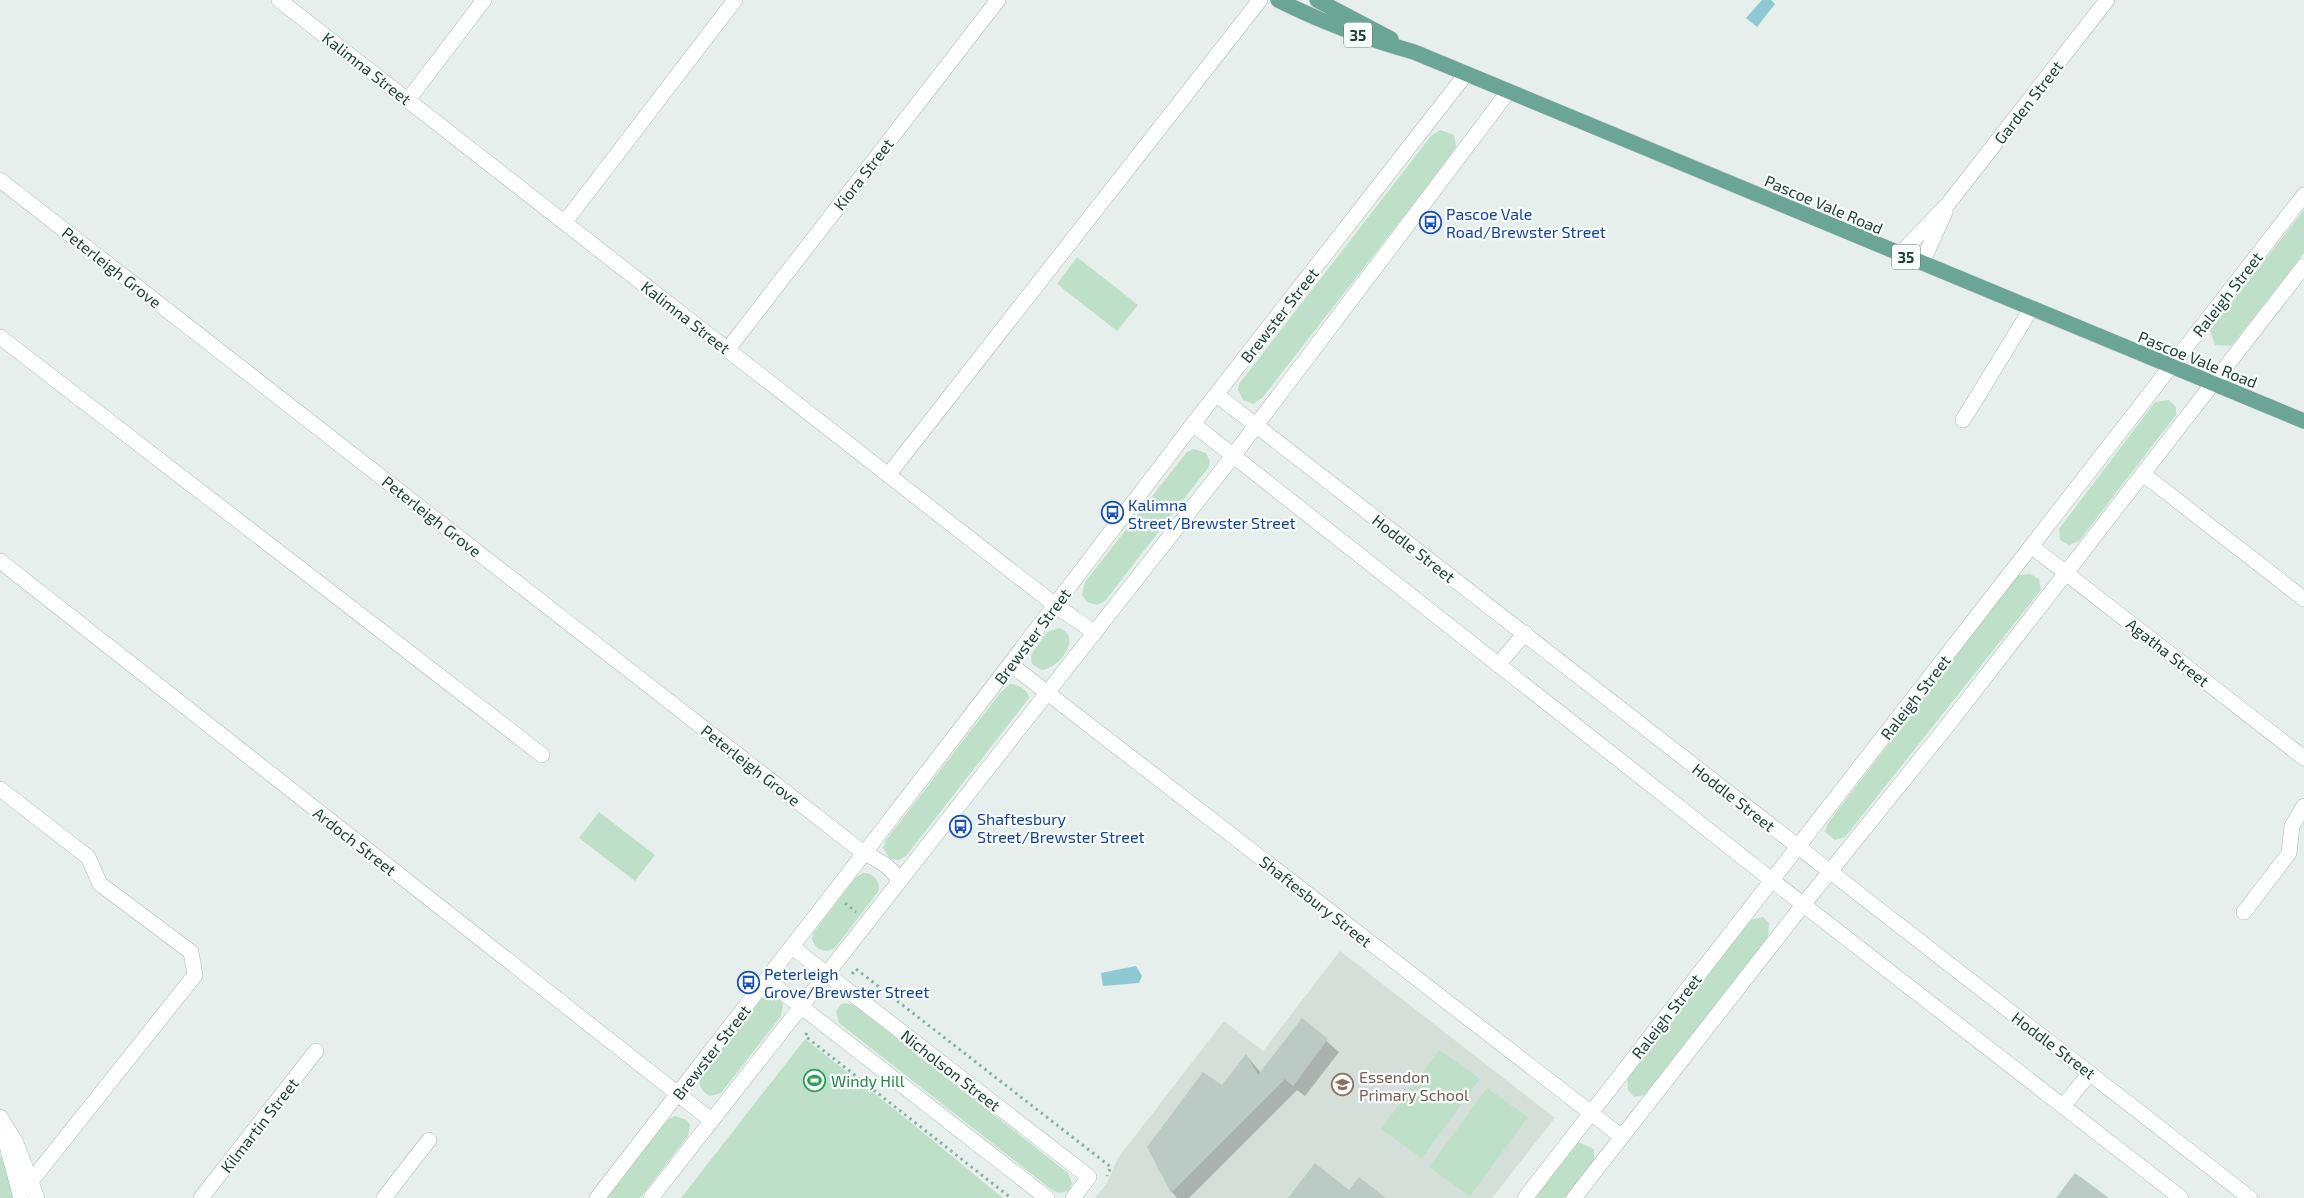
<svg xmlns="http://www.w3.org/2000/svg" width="2304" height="1198" font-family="'Exo 2',sans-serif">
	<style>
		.built { fill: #d4dfda }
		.green { fill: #bfe0c8 }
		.water { fill: #8ec9d4 }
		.shadow { fill: #0003 }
		.building { fill: #bbcac4 }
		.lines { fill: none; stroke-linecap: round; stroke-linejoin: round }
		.minor-casing { stroke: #a8b8b2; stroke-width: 16 }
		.major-casing { stroke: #c2cac8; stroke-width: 16 }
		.path { stroke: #86b3a5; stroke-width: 3; stroke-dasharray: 2.5 4; stroke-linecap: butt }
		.minor { stroke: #fff; stroke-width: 15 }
		.major { stroke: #6aa596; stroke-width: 15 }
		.labels { text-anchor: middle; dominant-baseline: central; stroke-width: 4.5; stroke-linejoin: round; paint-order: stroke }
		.shield { fill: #f7fbf9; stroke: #637a73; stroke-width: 1 }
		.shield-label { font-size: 15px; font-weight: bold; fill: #24423a }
		.street-label { font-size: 16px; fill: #24423a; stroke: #f7fbf9 }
		.transit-label { font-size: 16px; fill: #164399; stroke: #f7fbf9; text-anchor: start }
		.education-label { font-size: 16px; fill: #785e54; stroke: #f7fbf9; text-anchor: start }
		.leisure-label { font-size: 16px; fill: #27864d; stroke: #f7fbf9; text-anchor: start }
	</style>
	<rect width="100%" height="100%" fill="#e6efeb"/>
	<path class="built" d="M 1340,951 L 1555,1118 L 1492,1198 L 1095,1198 L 1107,1183 L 1118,1158 L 1224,1021 L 1263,1051 Z"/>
	<path class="green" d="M 1440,130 L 1454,135 L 1456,146 L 1454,152 L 1263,397 L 1253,404 L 1243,400 L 1238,390 L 1239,384 L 1431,136 Z
		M 2304,210 L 2304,253 L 2231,346 L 2215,345 L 2210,330 Z
		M 1077,257 L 1138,305 L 1117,331 L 1057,284 Z
		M 2169,400 L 2176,407 L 2176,415 L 2079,541 L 2069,545 L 2060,540 L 2059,529 L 2155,402 Z
		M 1193,449 L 1206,453 L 1210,462 L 1208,468 L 1105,601 L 1097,605 L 1087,602 L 1082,595 L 1085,582 L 1186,453 Z
		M 2030,574 L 2039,579 L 2041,590 L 1845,837 L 1835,840 L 1825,832 L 1828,823 L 2018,575 Z
		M 1060,628 C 1083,638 1058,670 1041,670 L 1032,664 L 1031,655 L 1047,632 Z
		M 1010,684 C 1018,684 1029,690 1029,698 L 906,856 L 899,860 L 890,859 L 883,848 L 886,840 L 1001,692 Z
		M 599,812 L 655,855 L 635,881 L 579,838 Z
		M 863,873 C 874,873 881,881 878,892 L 835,948 C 825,953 816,951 812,939 L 814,932 L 856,877 Z
		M 1763,917 L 1769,923 L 1768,937 L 1645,1095 L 1634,1097 L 1628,1090 L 1627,1076 L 1750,920 Z
		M 768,996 L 779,999 L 783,1004 L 781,1016 L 721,1093 L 710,1096 C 702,1092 697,1085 701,1076 L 760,1000 Z
		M 845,1003 L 854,1005 L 1068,1173 L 1072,1183 L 1069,1191 L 1059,1193 L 1052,1190 L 839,1023 L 836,1011 L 841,1004 Z
		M 805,1039 L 909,1121 L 1003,1198 L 681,1198 Z
		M 1439,1050 L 1480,1079 L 1422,1158 L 1381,1129 Z
		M 1487,1088 L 1528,1117 L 1470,1196 L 1429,1167 Z
		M 675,1116 L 687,1120 L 690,1125 L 688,1136 L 640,1198 L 606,1198 L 666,1121 Z
		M 1578,1142 L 1594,1149 L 1594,1160 L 1565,1198 L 1535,1198 Z
		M 0,1155 L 8,1174 L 13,1198 L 0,1198 Z"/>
	<path class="water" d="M 1762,0 L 1771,0 L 1775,4 L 1757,27 L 1746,18 Z
		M 1136,966 L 1142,976 L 1139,983 L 1103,986 L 1101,973 Z"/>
	<path class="shadow" d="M 1302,1020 L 1339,1052 L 1305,1096 L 1297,1090 L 1189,1198 L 1177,1198 L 1172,1192 L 1148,1147 L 1222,1087 L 1246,1055 L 1261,1073 Z"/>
	<path class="building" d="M 1302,1018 L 1328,1039 L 1293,1086 L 1285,1079 L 1171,1193 L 1147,1147 L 1203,1072 L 1222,1085 L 1246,1054 L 1258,1075 Z
		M 1315,1163 L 1349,1190 L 1359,1177 L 1386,1198 L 1288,1198 Z
		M 2075,1173 L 2109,1198 L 2056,1198 Z"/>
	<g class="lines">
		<defs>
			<path id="minor" d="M 279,0 L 1055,605 L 1094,632
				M 408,100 L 484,0
				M 0,180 L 856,847 C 872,859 889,862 899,881
				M 565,222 L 735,0
				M 1900,254 L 1948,204 L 2107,0
				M 1922,263 L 1945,212
				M 0,337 L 542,755
				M 728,349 L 998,0
				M 1217,395 L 2250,1198
				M 1963,420 L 2031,309
				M 1193,424 L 1773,881 L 2181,1198
				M 889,474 L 1260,0
				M 2143,474 L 2304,599
				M 2031,546 L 2304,758
				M 0,561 L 711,1120
				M 1010,664 L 1622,1137
				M 1498,665 L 1525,633
				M 0,789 L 88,857 L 100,884 L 191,952 L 195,975 L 32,1180
				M 2244,912 L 2289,853 L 2292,826 L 2304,806
				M 792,947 L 1089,1177 L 1073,1198
				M 767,980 L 1047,1198
				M 2064,1105 L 2090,1073
				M 0,1117 L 16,1143 L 37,1198
				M 4,1134 L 21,1198
				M 201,1198 L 316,1051
				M 384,1198 L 429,1140
				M 597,1198 L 965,723 L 1193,424 L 1466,74
				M 651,1198 L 1233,456 L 1508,92
				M 1525,1198 L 2304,195
				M 1574,1198 L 1803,905 L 1948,725 L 2304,266"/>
			<path id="major" d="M 1278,0 C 1322,22 1367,39 1414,52 L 2304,421
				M 1317,0 L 1391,39"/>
		</defs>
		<use href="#minor" class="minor-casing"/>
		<use href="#major" class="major-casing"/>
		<path class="path" d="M 845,903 L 856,912
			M 852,974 L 856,969 L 1111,1167 L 1107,1176
			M 807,1033 L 805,1036 L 1011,1198"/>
		<use href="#minor" class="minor"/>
		<use href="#major" class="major"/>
	</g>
	<defs>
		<symbol id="bus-ring" viewBox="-11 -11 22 22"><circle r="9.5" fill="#f7fbf9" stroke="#1a4fb4" stroke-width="1.5"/><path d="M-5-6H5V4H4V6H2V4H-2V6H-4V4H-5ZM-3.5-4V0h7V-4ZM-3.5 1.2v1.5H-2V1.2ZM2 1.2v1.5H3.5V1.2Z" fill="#1a4fb4"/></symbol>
		<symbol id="stadium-ring" viewBox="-11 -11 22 22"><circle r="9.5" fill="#f7fbf9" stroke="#2e9e5b" stroke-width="1.5"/><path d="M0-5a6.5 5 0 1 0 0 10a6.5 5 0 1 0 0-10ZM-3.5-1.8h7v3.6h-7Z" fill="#2e9e5b"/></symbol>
		<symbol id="school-ring" viewBox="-11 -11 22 22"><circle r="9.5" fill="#f7fbf9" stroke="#8d6e63" stroke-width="1.5"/><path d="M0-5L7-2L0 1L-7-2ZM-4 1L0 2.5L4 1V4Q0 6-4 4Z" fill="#8d6e63"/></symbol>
	</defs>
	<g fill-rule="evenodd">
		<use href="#bus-ring" x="1418" y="210" width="25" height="25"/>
		<use href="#bus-ring" x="1100" y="500" width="25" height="25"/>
		<use href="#bus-ring" x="948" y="814" width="25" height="25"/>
		<use href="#bus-ring" x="736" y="970" width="25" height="25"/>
		<use href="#stadium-ring" x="802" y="1068" width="25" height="25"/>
		<use href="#school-ring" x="1330" y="1072" width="25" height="25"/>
	</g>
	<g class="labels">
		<g class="shield">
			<rect x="1344" y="22.5" width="28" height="25" rx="4"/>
			<rect x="1892" y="244.5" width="28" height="25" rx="4"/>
		</g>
		<g class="shield-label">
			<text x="1358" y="35">35</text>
			<text x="1906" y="257">35</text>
		</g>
		<g class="street-label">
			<text transform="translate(367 68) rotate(38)">Kalimna Street</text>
			<text transform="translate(2028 102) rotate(-52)">Garden Street</text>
			<text transform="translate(863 174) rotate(-52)">Kiora Street</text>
			<text transform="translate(1824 204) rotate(23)">Pascoe Vale Road</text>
			<text transform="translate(112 267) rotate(38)">Peterleigh Grove</text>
			<text transform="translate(2227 294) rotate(-52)">Raleigh Street</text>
			<text transform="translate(1279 315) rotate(-52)">Brewster Street</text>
			<text transform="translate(686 317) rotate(38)">Kalimna Street</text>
			<text transform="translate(2198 359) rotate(22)">Pascoe Vale Road</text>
			<text transform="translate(432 516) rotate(38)">Peterleigh Grove</text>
			<text transform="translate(1414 548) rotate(38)">Hoddle Street</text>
			<text transform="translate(1032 636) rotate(-53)">Brewster Street</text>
			<text transform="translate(2168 652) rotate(38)">Agatha Street</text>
			<text transform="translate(1915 697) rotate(-52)">Raleigh Street</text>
			<text transform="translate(751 765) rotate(38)">Peterleigh Grove</text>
			<text transform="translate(1734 797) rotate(38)">Hoddle Street</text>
			<text transform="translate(355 841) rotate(38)">Ardoch Street</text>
			<text transform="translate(1316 901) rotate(38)">Shaftesbury Street</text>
			<text transform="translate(1666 1016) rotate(-52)">Raleigh Street</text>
			<text transform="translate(2054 1045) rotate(37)">Hoddle Street</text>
			<text transform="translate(711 1052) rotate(-52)">Brewster Street</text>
			<text transform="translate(951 1070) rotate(38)">Nicholson Street</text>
			<text transform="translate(259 1125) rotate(-52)">Kilmartin Street</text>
		</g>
		<g class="transit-label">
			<text x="1446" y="213">Pascoe Vale<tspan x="1446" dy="18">Road/Brewster Street</tspan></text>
			<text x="1128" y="504">Kalimna<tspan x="1128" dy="18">Street/Brewster Street</tspan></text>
			<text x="977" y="818">Shaftesbury<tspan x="977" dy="18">Street/Brewster Street</tspan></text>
			<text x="764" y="973">Peterleigh<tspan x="764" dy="18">Grove/Brewster Street</tspan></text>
		</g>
		<g class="education-label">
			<text x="1359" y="1076">Essendon<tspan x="1359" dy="18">Primary School</tspan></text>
		</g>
		<g class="leisure-label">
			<text x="831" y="1080">Windy Hill</text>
		</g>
	</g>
</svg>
